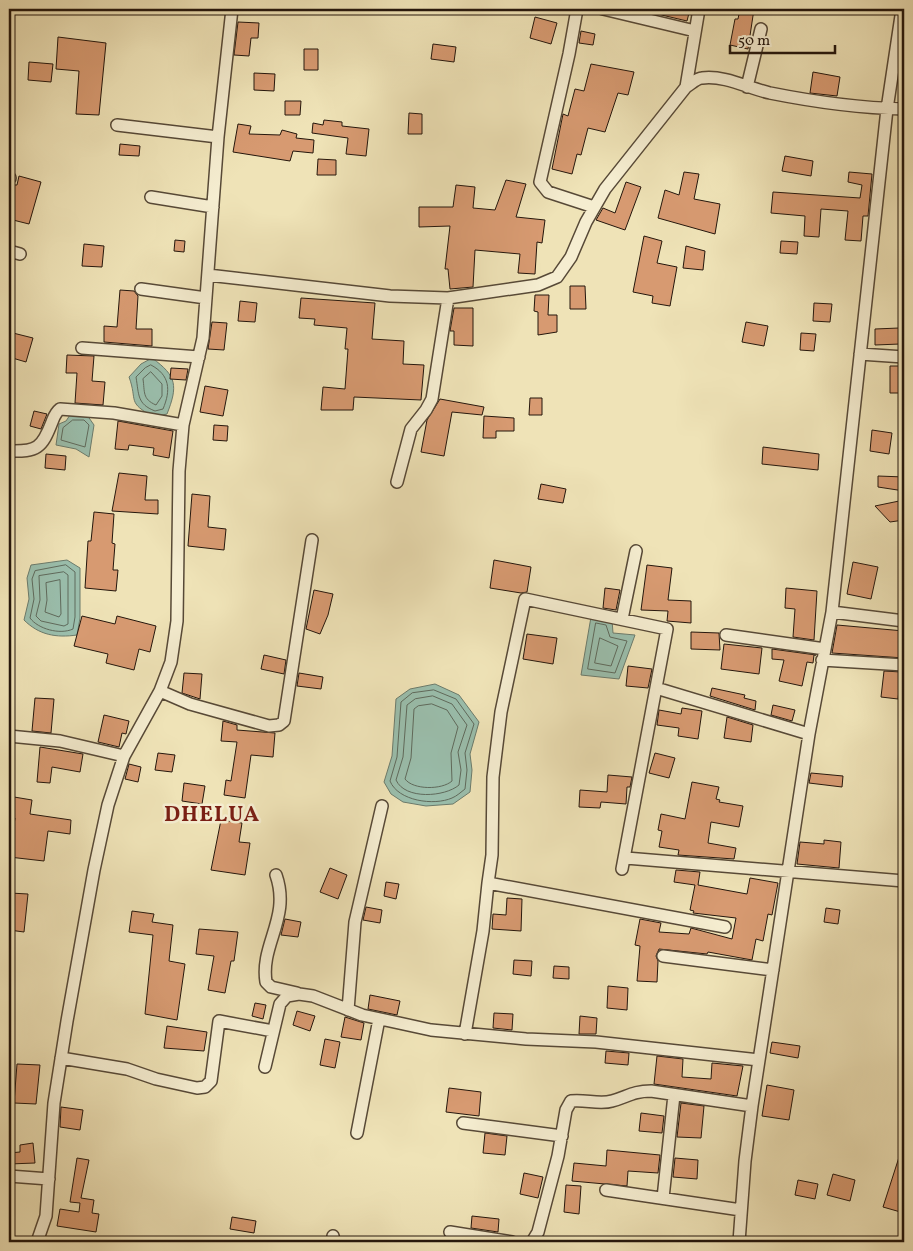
<svg xmlns="http://www.w3.org/2000/svg" width="913" height="1251" font-family="Vollkorn,serif">
	<style>
		.water { fill: #9abeac; stroke: #6b7b6c }
		.lines { fill: none; stroke-linecap: round; stroke-linejoin: round }
		.shore { stroke: #5f6a5c; stroke-width: 1 }
		.building { fill: #d79a71; stroke: #24160c }
		.street-casing { stroke: #574937; stroke-width: 14 }
		.street { stroke: #f5edd0; stroke-width: 11 }
		.labels { text-anchor: middle; dominant-baseline: central; stroke-width: 5; stroke-linejoin: round; paint-order: stroke }
		.district-label { font-size: 22px; font-weight: bold; letter-spacing: 1px; fill: #7a1f14; stroke: #f5edd0 }
	</style>
	<rect width="100%" height="100%" fill="#efe3b7"/>
	<filter id="stains"><feTurbulence type="fractalNoise" baseFrequency=".004" numOctaves="4"/><feColorMatrix values="0 0 0 0 .2 0 0 0 0 .09 0 0 0 0 .02 0 0 0 .5 -.17"/></filter>
	<radialGradient id="worn" r=".72"><stop offset=".6" stop-color="#630" stop-opacity="0"/><stop offset="1" stop-color="#630" stop-opacity=".3"/></radialGradient>
	<path class="water" d="M 152,358 C 177,376 178,386 167,414 L 154,417 C 126,402 138,401 129,377 L 141,364 Z
		M 70,415 L 87,415 L 94,425 L 89,457 L 76,449 L 56,445 L 59,424 L 66,421 Z
		M 67,560 L 80,568 L 80,618 L 77,635 C 56,638 39,635 24,620 L 29,599 L 27,578 L 31,565 Z
		M 591,617 L 612,620 L 613,633 L 635,635 L 619,679 L 581,675 Z
		M 435,684 L 459,695 L 479,722 L 470,754 L 472,770 L 470,792 L 453,804 L 426,806 L 403,802 L 391,794 L 384,782 L 392,756 L 396,699 L 410,689 Z"/>
	<g class="lines">
		<path class="shore" d="M 151,365 C 170,375 171,390 163,409 L 155,411 C 137,404 139,395 136,377 L 145,368 Z
			M 151,372 L 162,384 L 162,396 L 156,405 C 142,399 145,392 143,379 Z
			M 73,420 L 84,420 L 89,425 L 85,447 L 61,440 L 63,428 Z
			M 66,565 L 75,572 L 75,617 L 73,629 C 60,635 38,629 30,618 L 34,599 L 32,579 L 35,571 Z
			M 64,572 L 68,575 L 68,624 L 64,626 L 41,621 L 36,616 L 40,600 L 39,576 Z
			M 60,580 L 61,614 L 59,617 L 45,612 L 47,600 L 46,583 Z
			M 596,623 L 606,625 L 610,637 L 627,641 L 615,673 L 588,669 Z
			M 600,638 L 618,646 L 611,666 L 595,663 Z
			M 434,690 L 456,699 L 474,724 L 465,753 L 467,770 L 465,789 C 461,792 457,796 452,798 C 434,806 398,801 390,781 L 397,757 L 401,702 L 412,693 Z
			M 433,696 L 452,704 L 467,725 L 458,752 L 461,770 L 459,785 C 445,797 405,800 396,780 L 403,757 L 407,705 L 415,699 Z
			M 432,704 L 447,710 L 458,727 L 451,753 L 452,781 C 442,790 413,790 405,779 L 411,758 L 414,709 L 418,706 Z"/>
	</g>
	<path class="building" d="M 649,9 L 690,9 L 687,21 L 649,12 Z
		M 740,9 L 754,9 L 748,49 L 730,45 L 735,19 L 738,19 Z
		M 535,17 L 557,23 L 551,44 L 530,38 Z
		M 238,22 L 259,23 L 258,38 L 251,38 L 249,56 L 234,55 Z
		M 581,31 L 595,34 L 593,45 L 579,43 Z
		M 58,37 L 106,43 L 99,115 L 76,114 L 79,71 L 56,69 Z
		M 433,44 L 456,47 L 454,62 L 431,59 Z
		M 304,49 L 318,49 L 318,70 L 304,70 Z
		M 29,62 L 53,64 L 51,82 L 28,80 Z
		M 591,64 L 634,72 L 628,95 L 618,93 L 605,132 L 588,128 L 581,155 L 577,154 L 572,174 L 552,169 L 563,114 L 568,116 L 575,89 L 584,91 Z
		M 813,72 L 840,77 L 837,96 L 810,93 Z
		M 254,73 L 275,74 L 274,91 L 254,90 Z
		M 285,101 L 301,101 L 300,115 L 285,115 Z
		M 409,113 L 422,114 L 422,134 L 408,134 Z
		M 324,120 L 342,122 L 342,126 L 369,129 L 366,156 L 346,154 L 348,138 L 312,133 L 313,123 L 323,125 Z
		M 238,124 L 251,126 L 249,134 L 280,135 L 282,130 L 297,134 L 296,138 L 314,140 L 313,153 L 293,151 L 290,161 L 233,152 Z
		M 120,144 L 140,146 L 139,156 L 119,155 Z
		M 785,156 L 813,161 L 811,176 L 782,171 Z
		M 318,159 L 336,160 L 336,175 L 317,175 Z
		M 684,172 L 699,174 L 694,199 L 720,204 L 715,234 L 658,218 L 665,190 L 679,195 Z
		M 849,172 L 872,174 L 868,216 L 863,216 L 861,241 L 845,240 L 848,211 L 821,209 L 819,237 L 804,236 L 805,216 L 771,213 L 773,192 L 860,198 L 862,185 L 848,182 Z
		M 19,176 L 41,182 L 29,224 L 9,219 L 9,185 L 17,185 Z
		M 506,180 L 526,184 L 516,217 L 545,220 L 542,243 L 537,242 L 535,274 L 518,273 L 520,254 L 475,250 L 473,287 L 450,289 L 448,269 L 445,269 L 450,226 L 419,227 L 419,207 L 453,207 L 456,185 L 475,187 L 473,208 L 495,210 Z
		M 626,182 L 641,187 L 625,230 L 596,220 L 603,208 L 615,213 Z
		M 644,236 L 662,241 L 657,263 L 677,267 L 670,306 L 652,303 L 653,296 L 633,292 Z
		M 175,240 L 185,241 L 184,252 L 174,251 Z
		M 781,241 L 798,242 L 797,254 L 780,253 Z
		M 84,244 L 104,246 L 102,267 L 82,266 Z
		M 686,246 L 705,251 L 703,270 L 683,268 Z
		M 570,286 L 585,286 L 586,309 L 570,309 Z
		M 120,290 L 134,291 L 138,296 L 136,329 L 152,329 L 152,346 L 104,342 L 104,326 L 117,327 Z
		M 535,295 L 549,295 L 548,315 L 557,315 L 557,332 L 538,335 L 538,312 L 534,311 Z
		M 301,298 L 375,303 L 372,339 L 404,341 L 403,364 L 424,365 L 421,400 L 354,397 L 353,410 L 321,410 L 323,387 L 345,389 L 348,349 L 345,349 L 347,328 L 314,325 L 315,319 L 299,318 Z
		M 240,301 L 257,303 L 255,322 L 238,321 Z
		M 814,303 L 832,304 L 830,322 L 813,321 Z
		M 454,308 L 473,308 L 473,346 L 454,345 L 454,331 L 450,331 Z
		M 212,322 L 227,323 L 224,350 L 208,349 Z
		M 746,322 L 768,326 L 764,346 L 742,342 Z
		M 899,328 L 900,344 L 875,345 L 875,329 Z
		M 9,332 L 33,338 L 26,362 L 9,357 Z
		M 801,333 L 816,334 L 814,351 L 800,350 Z
		M 67,355 L 94,356 L 92,381 L 105,382 L 103,405 L 75,403 L 77,373 L 66,373 Z
		M 890,366 L 904,366 L 904,393 L 890,393 Z
		M 171,368 L 188,369 L 186,380 L 170,379 Z
		M 205,386 L 228,390 L 223,416 L 200,412 Z
		M 530,398 L 542,398 L 542,415 L 529,415 Z
		M 440,399 L 484,407 L 482,415 L 452,412 L 444,456 L 421,452 L 427,420 Z
		M 34,411 L 47,414 L 41,429 L 30,426 Z
		M 484,416 L 514,418 L 514,431 L 496,431 L 496,438 L 483,438 Z
		M 118,421 L 173,431 L 169,458 L 153,455 L 154,448 L 129,445 L 128,450 L 115,449 Z
		M 214,425 L 228,426 L 227,441 L 213,440 Z
		M 872,430 L 892,433 L 889,454 L 870,451 Z
		M 763,447 L 819,454 L 818,470 L 762,464 Z
		M 46,454 L 66,456 L 65,470 L 45,468 Z
		M 119,473 L 147,476 L 145,500 L 158,500 L 158,514 L 112,511 Z
		M 878,476 L 904,477 L 904,491 L 878,487 Z
		M 541,484 L 566,489 L 563,503 L 538,499 Z
		M 192,494 L 210,496 L 208,527 L 226,529 L 224,550 L 188,546 Z
		M 904,500 L 904,520 L 890,522 L 875,506 Z
		M 94,512 L 114,514 L 112,543 L 115,544 L 113,570 L 118,570 L 116,591 L 85,588 L 88,541 L 91,541 Z
		M 494,560 L 531,567 L 527,592 L 521,593 L 490,588 Z
		M 853,562 L 878,567 L 871,599 L 847,594 Z
		M 647,565 L 672,568 L 668,600 L 691,601 L 691,623 L 667,621 L 668,611 L 641,610 Z
		M 605,588 L 620,590 L 616,610 L 603,608 Z
		M 786,588 L 817,591 L 814,640 L 793,637 L 795,609 L 785,608 Z
		M 314,590 L 333,594 L 328,615 L 320,634 L 306,629 Z
		M 82,616 L 115,624 L 117,616 L 156,626 L 150,652 L 139,649 L 134,670 L 106,663 L 108,654 L 74,646 Z
		M 837,625 L 904,631 L 904,658 L 832,653 Z
		M 691,632 L 719,633 L 720,650 L 691,649 Z
		M 527,634 L 557,638 L 553,664 L 523,659 Z
		M 724,644 L 762,648 L 759,674 L 721,669 Z
		M 772,649 L 816,655 L 814,655 L 813,663 L 807,662 L 802,686 L 779,681 L 784,660 L 772,659 Z
		M 264,655 L 286,660 L 284,674 L 261,669 Z
		M 628,666 L 652,669 L 648,688 L 626,686 Z
		M 884,671 L 901,672 L 898,699 L 881,697 Z
		M 184,673 L 202,674 L 200,699 L 182,693 Z
		M 299,673 L 323,677 L 321,689 L 297,686 Z
		M 712,688 L 745,695 L 744,698 L 756,701 L 755,710 L 710,696 Z
		M 35,698 L 54,699 L 51,733 L 32,731 Z
		M 773,705 L 795,710 L 792,721 L 771,715 Z
		M 682,708 L 702,711 L 698,739 L 678,736 L 679,728 L 657,725 L 659,710 L 681,714 Z
		M 104,715 L 129,721 L 126,734 L 122,733 L 119,747 L 98,742 Z
		M 727,717 L 753,725 L 751,742 L 724,738 Z
		M 223,721 L 237,725 L 237,730 L 275,733 L 273,757 L 251,755 L 245,798 L 224,795 L 226,780 L 231,781 L 237,742 L 221,741 Z
		M 40,747 L 83,754 L 80,772 L 52,767 L 50,783 L 37,782 Z
		M 158,753 L 175,755 L 172,772 L 155,770 Z
		M 655,753 L 675,758 L 669,778 L 649,773 Z
		M 129,764 L 141,767 L 138,782 L 125,779 Z
		M 811,773 L 843,776 L 842,787 L 809,783 Z
		M 608,775 L 632,777 L 630,787 L 627,787 L 626,804 L 601,802 L 600,808 L 579,807 L 580,790 L 607,792 Z
		M 692,782 L 719,787 L 716,799 L 720,800 L 719,802 L 743,806 L 739,827 L 711,822 L 708,843 L 736,848 L 734,859 L 678,855 L 679,850 L 659,847 L 662,831 L 658,830 L 661,814 L 685,819 Z
		M 184,783 L 205,786 L 202,804 L 182,801 Z
		M 14,797 L 32,800 L 30,814 L 71,820 L 70,834 L 48,831 L 44,861 L 9,857 L 15,818 L 11,817 Z
		M 221,820 L 242,823 L 239,842 L 250,843 L 245,875 L 211,870 Z
		M 824,840 L 841,842 L 839,868 L 797,864 L 800,842 L 824,844 Z
		M 330,868 L 347,875 L 338,899 L 320,892 Z
		M 676,870 L 700,872 L 698,885 L 747,894 L 750,878 L 778,883 L 772,915 L 768,914 L 763,941 L 756,939 L 752,960 L 708,952 L 707,954 L 659,949 L 656,956 L 658,961 L 657,982 L 637,981 L 640,946 L 635,945 L 640,919 L 661,923 L 659,932 L 689,934 L 691,928 L 732,939 L 736,918 L 693,913 L 694,911 L 690,910 L 695,885 L 674,882 Z
		M 386,882 L 399,884 L 396,899 L 384,896 Z
		M 10,893 L 28,894 L 24,932 L 9,930 Z
		M 507,898 L 522,899 L 521,931 L 492,929 L 493,914 L 506,915 Z
		M 366,907 L 382,910 L 380,923 L 363,920 Z
		M 826,908 L 840,910 L 838,924 L 824,922 Z
		M 132,911 L 154,914 L 152,922 L 173,925 L 169,961 L 185,964 L 177,1020 L 145,1014 L 153,935 L 129,932 Z
		M 285,919 L 301,922 L 298,937 L 281,935 Z
		M 199,929 L 238,932 L 234,961 L 231,961 L 225,993 L 208,990 L 214,956 L 196,954 Z
		M 514,960 L 532,961 L 531,976 L 513,974 Z
		M 554,966 L 569,967 L 569,979 L 553,978 Z
		M 608,986 L 628,988 L 627,1010 L 607,1008 Z
		M 370,995 L 400,1001 L 397,1015 L 368,1009 Z
		M 255,1003 L 266,1005 L 263,1019 L 252,1016 Z
		M 297,1011 L 315,1016 L 310,1031 L 293,1025 Z
		M 494,1013 L 513,1014 L 512,1030 L 493,1028 Z
		M 580,1016 L 597,1018 L 596,1034 L 579,1034 Z
		M 345,1017 L 364,1023 L 361,1040 L 341,1037 Z
		M 167,1026 L 207,1032 L 204,1051 L 164,1048 Z
		M 325,1039 L 340,1042 L 335,1068 L 320,1065 Z
		M 772,1042 L 800,1046 L 798,1058 L 770,1053 Z
		M 606,1051 L 629,1053 L 628,1065 L 605,1063 Z
		M 657,1056 L 683,1059 L 682,1077 L 711,1079 L 712,1063 L 743,1066 L 737,1096 L 654,1084 Z
		M 17,1064 L 40,1065 L 36,1104 L 14,1103 Z
		M 767,1085 L 794,1090 L 789,1120 L 762,1116 Z
		M 449,1088 L 481,1092 L 479,1116 L 446,1112 Z
		M 681,1103 L 704,1106 L 701,1138 L 677,1137 Z
		M 61,1107 L 83,1110 L 80,1130 L 60,1127 Z
		M 641,1113 L 664,1116 L 662,1133 L 639,1131 Z
		M 485,1133 L 507,1136 L 505,1155 L 483,1153 Z
		M 33,1143 L 35,1163 L 9,1164 L 9,1153 L 20,1152 L 20,1145 Z
		M 607,1150 L 660,1155 L 658,1173 L 628,1171 L 627,1186 L 572,1181 L 574,1163 L 606,1166 Z
		M 901,1151 L 904,1152 L 904,1213 L 883,1207 Z
		M 77,1158 L 89,1160 L 81,1198 L 94,1200 L 92,1213 L 99,1214 L 96,1232 L 57,1226 L 60,1209 L 79,1212 L 80,1203 L 70,1202 Z
		M 675,1158 L 698,1160 L 697,1179 L 673,1177 Z
		M 524,1173 L 543,1177 L 538,1198 L 520,1194 Z
		M 833,1174 L 855,1180 L 850,1201 L 827,1195 Z
		M 798,1180 L 818,1184 L 815,1199 L 795,1195 Z
		M 566,1185 L 581,1186 L 579,1214 L 564,1212 Z
		M 472,1216 L 499,1219 L 498,1232 L 471,1228 Z
		M 232,1217 L 256,1221 L 254,1233 L 230,1229 Z"/>
	<g class="lines">
		<defs>
			<path id="street" d="M 577,9 L 569,54 L 540,182 L 548,192 L 594,207
				M 603,9 L 695,31
				M 686,87 L 699,9
				M 747,87 L 761,29
				M 117,125 L 218,137
				M 9,178 L 10,178
				M 151,197 L 213,207
				M 9,251 L 20,254
				M 208,275 L 390,296 L 448,298 L 538,285 L 557,277 L 571,257 L 586,222 L 605,189 L 686,87 C 691,84 697,78 702,78 C 725,75 748,88 770,93 C 815,102 858,108 904,109
				M 141,289 L 206,298
				M 82,348 L 199,357
				M 860,354 L 904,357
				M 9,451 C 37,452 42,448 52,422 C 54,417 55,413 60,409 L 114,413 L 183,425
				M 397,482 L 411,429 L 426,410 L 432,399 L 448,298
				M 832,612 L 904,621
				M 622,619 L 636,551
				M 726,635 L 825,649
				M 822,660 L 904,665
				M 656,688 L 809,734
				M 160,691 L 190,704 L 269,726 L 279,725 L 284,721 L 312,540
				M 9,736 L 60,741 L 124,756
				M 626,858 L 904,881
				M 276,875 C 291,918 260,944 266,982 L 271,987 L 297,993
				M 488,883 L 725,927
				M 663,956 L 773,970
				M 348,1010 L 355,922 L 382,806
				M 465,1034 L 483,931 L 488,883 L 492,855 L 493,777 L 501,712 L 525,599 L 667,629 L 622,869
				M 61,1058 L 127,1069 L 156,1079 L 197,1088 L 205,1087 L 211,1081 L 219,1021 L 273,1031
				M 265,1067 L 280,1004 L 287,996 L 299,994 L 313,996 L 362,1015 L 431,1030 L 526,1039 L 596,1042 L 759,1060
				M 463,1123 L 562,1136
				M 357,1133 L 379,1019
				M 9,1176 L 49,1179
				M 606,1190 L 741,1210
				M 663,1198 L 674,1095
				M 450,1232 L 512,1242
				M 333,1236 L 334,1242
				M 37,1242 L 46,1216 L 54,1103 L 67,1021 L 94,870 L 108,805 L 124,756 L 160,691 L 171,662 L 177,621 L 179,471 L 183,425 L 203,338 L 218,137 L 232,9
				M 532,1242 L 538,1232 L 558,1156 L 566,1110 L 571,1101 C 585,1099 599,1105 612,1101 C 627,1097 633,1091 651,1091 L 752,1106
				M 739,1242 L 745,1161 L 752,1106 L 809,734 L 832,612 L 887,109 L 902,9"/>
		</defs>
		<use href="#street" class="street-casing"/>
		<use href="#street" class="street"/>
	</g>
	<g class="labels">
		<g class="district-label">
			<text x="212" y="815">DHELUA</text>
		</g>
	</g>
	<rect width="913" height="1251" fill="none" stroke="#efe3b7" stroke-width="30"/>
	<rect x="10" y="10" width="893" height="1231" fill="none" stroke="#24160c" stroke-width="2.5"/>
	<rect x="15" y="15" width="883" height="1221" fill="none" stroke="#24160c"/>
	<path d="M730 45v8h105v-8" fill="none" stroke="#24160c" stroke-width="2.5"/>
	<text x="738" y="45" font-size="15" fill="#24160c" stroke="#f5edd0" stroke-width="4" paint-order="stroke">50 m</text>
	<rect width="100%" height="100%" filter="url(#stains)"/>
	<rect width="100%" height="100%" fill="url(#worn)"/>
</svg>
